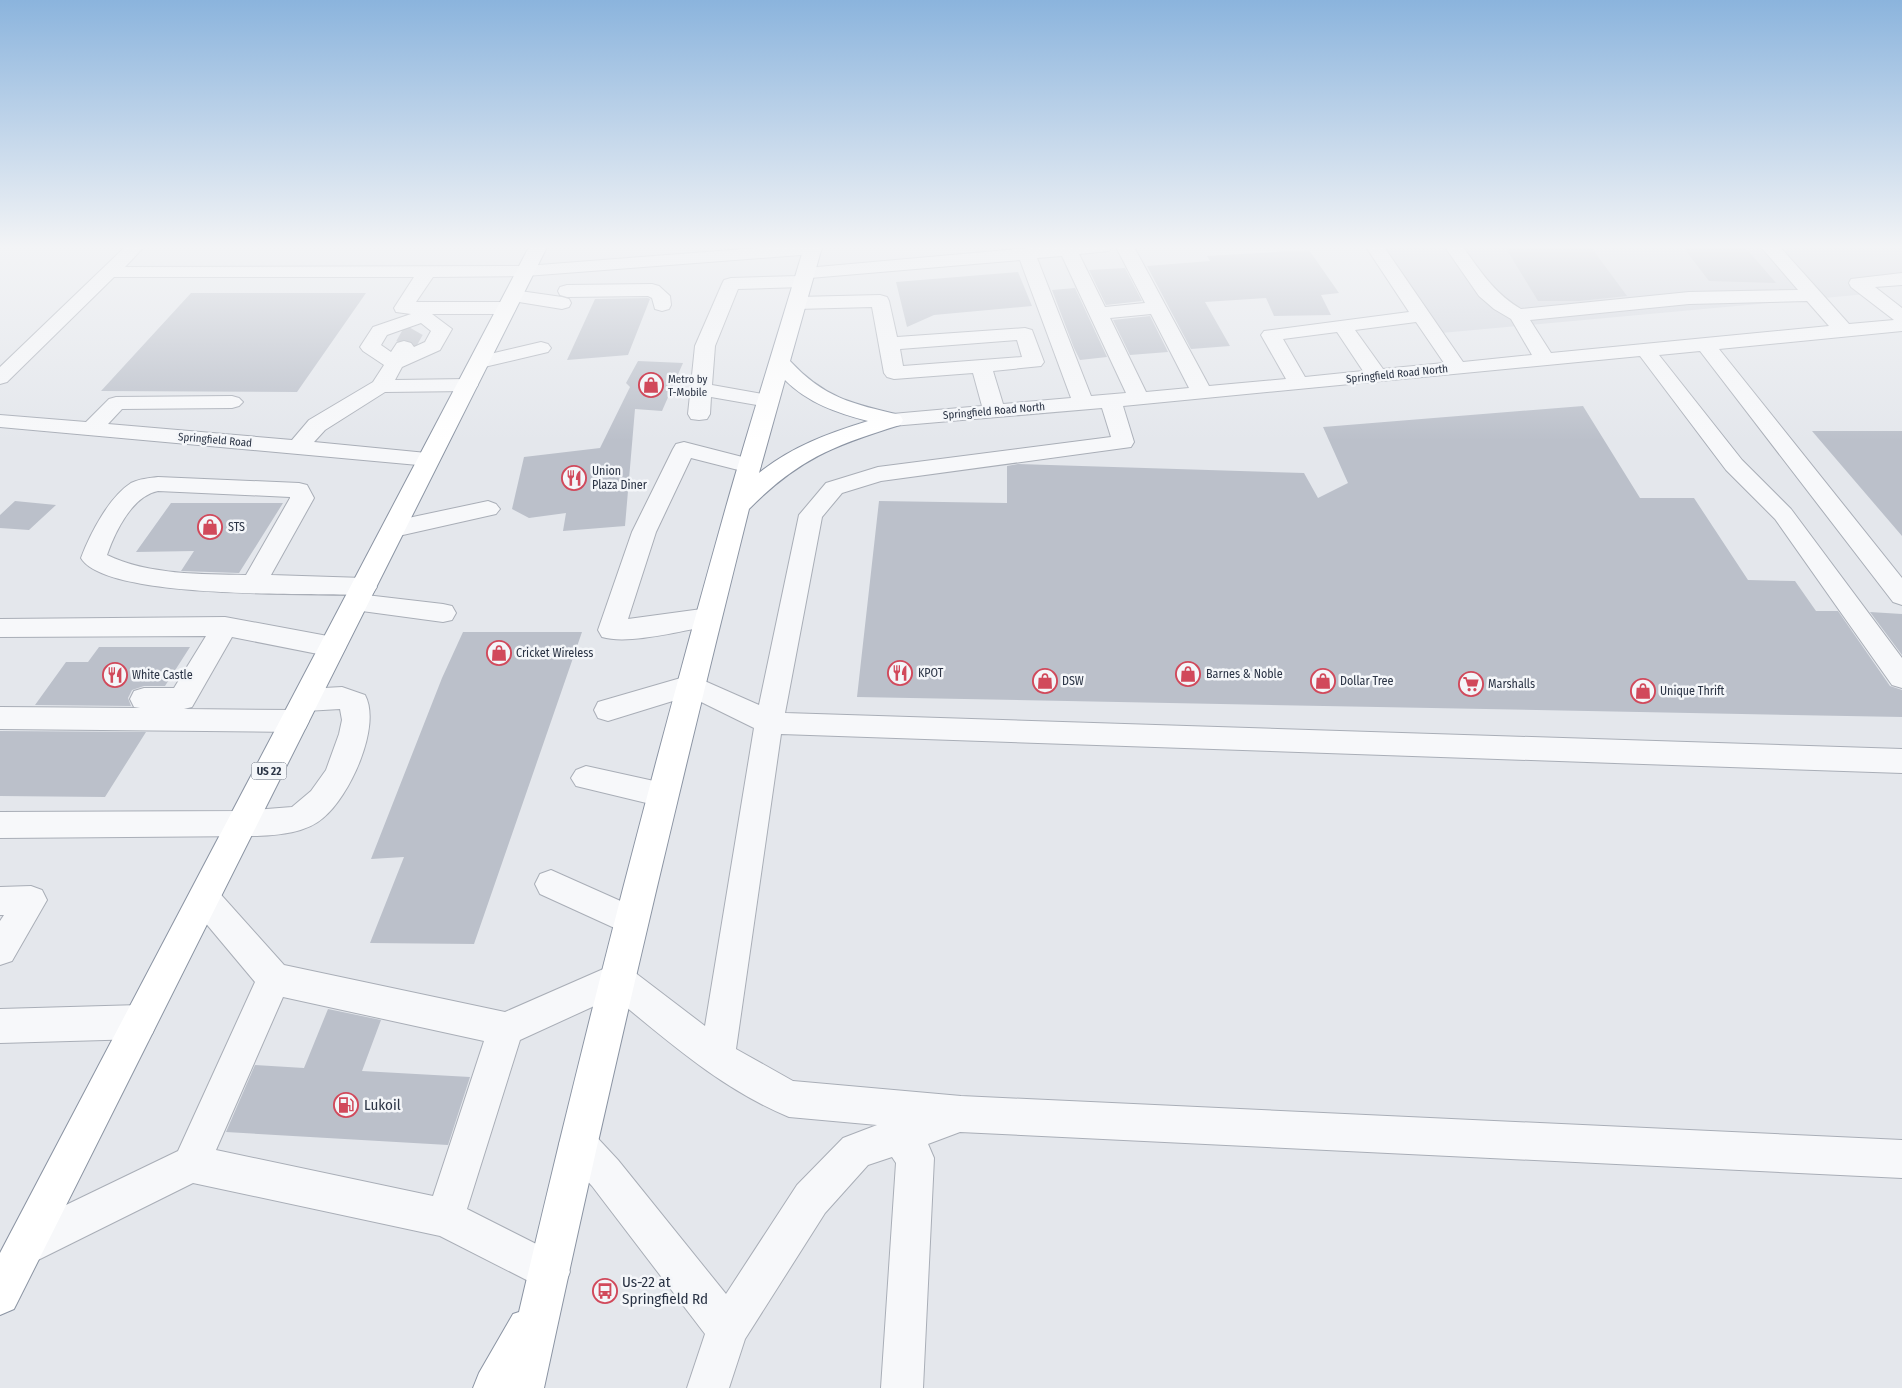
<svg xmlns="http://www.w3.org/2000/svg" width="1902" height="1388" font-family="'Fira Sans Condensed',sans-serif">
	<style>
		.built { fill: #d2d6de }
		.building { fill: #bbc0ca }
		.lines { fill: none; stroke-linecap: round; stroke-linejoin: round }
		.minor-tunnel { stroke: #bfc3cb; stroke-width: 20; stroke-dasharray: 20 10; stroke-linecap: butt }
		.minor-casing { stroke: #a9aeb7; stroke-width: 2 }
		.highway-casing { stroke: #8b94a3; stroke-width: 2 }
		.minor { fill: #f7f8fa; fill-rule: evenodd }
		.highway { fill: #fff; fill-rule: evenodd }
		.labels { text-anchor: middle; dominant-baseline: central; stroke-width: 5; stroke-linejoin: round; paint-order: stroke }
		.far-street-label { font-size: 11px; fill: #2b3445; stroke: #f4f6f9 }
		.far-poi-label { font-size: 11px; fill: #2b3445; stroke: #f4f6f9; text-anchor: start }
		.shield { fill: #f4f6f9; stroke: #676e7b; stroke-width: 1 }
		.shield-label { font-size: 11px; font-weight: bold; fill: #2b3445 }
		.poi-label { font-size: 12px; fill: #2b3445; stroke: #f4f6f9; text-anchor: start }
		.near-poi-label { font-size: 15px; fill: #2b3445; stroke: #f4f6f9; text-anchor: start }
	</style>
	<rect width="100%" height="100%" fill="#e4e7ec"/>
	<path class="built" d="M 1376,247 L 1902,247 L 1902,283 L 1855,282 L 1867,294 L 1430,334 Z"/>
	<path class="building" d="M 1505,247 L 1591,247 L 1627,296 L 1579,301 L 1538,301 Z
		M 1683,247 L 1745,247 L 1776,283 L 1709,281 Z
		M 1309,250 L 1339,293 L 1321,295 L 1331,315 L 1274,316 L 1266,298 L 1205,302 L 1230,346 L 1191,349 L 1147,266 L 1210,261 L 1207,256 Z
		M 1125,268 L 1142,301 L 1106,305 L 1089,270 Z
		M 1018,272 L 1032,306 L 934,315 L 907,327 L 896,282 Z
		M 1075,288 L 1107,357 L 1080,360 L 1074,348 L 1052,290 Z
		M 191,293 L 366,293 L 297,392 L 101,391 Z
		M 648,298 L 650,299 L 628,355 L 567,360 L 595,299 Z
		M 1150,316 L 1168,352 L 1130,355 L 1113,320 Z
		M 638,361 L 683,363 L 662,411 L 635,409 L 625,526 L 563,531 L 566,513 L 529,518 L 512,509 L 524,457 L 600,448 L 630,387 L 626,383 Z
		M 1583,406 L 1640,498 L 1694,498 L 1748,580 L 1795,581 L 1816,611 L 1838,611 L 1890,686 L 1902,690 L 1902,717 L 857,697 L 879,501 L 1007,503 L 1007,466 L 1018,464 L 1304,473 L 1318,498 L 1348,483 L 1323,427 Z
		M 1812,431 L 1902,431 L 1902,536 Z
		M 15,501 L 56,505 L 29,530 L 0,528 L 0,515 Z
		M 171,503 L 283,503 L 239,573 L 181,571 L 194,551 L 136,552 Z
		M 1870,612 L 1902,614 L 1902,655 Z
		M 463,632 L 582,632 L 474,944 L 370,943 L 404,857 L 371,859 L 442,678 Z
		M 99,647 L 190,647 L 165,686 L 144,686 L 132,690 L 128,698 L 131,706 L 35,705 L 66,662 L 88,662 Z
		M 0,731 L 146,732 L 105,797 L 0,796 Z
		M 328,1009 L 381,1020 L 362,1071 L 470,1077 L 448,1145 L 226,1132 L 255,1065 L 304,1068 Z"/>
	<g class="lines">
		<path class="minor-tunnel" d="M 405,346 L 414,330"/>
		<defs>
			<path id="minor" d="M 125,247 L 144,247 L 125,267 L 526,266 L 769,247 L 821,247 L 822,249 L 819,253 L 813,254 L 526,276 L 433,277 L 416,302 L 507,302 L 514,304 L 516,308 L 514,312 L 507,314 L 432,314 L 452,329 L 440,350 L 402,367 L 395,380 L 468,379 L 475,381 L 478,385 L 475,389 L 468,391 L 385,392 L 325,430 L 314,442 L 437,454 L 440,459 L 437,464 L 429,466 L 0,427 L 0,415 L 86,422 L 109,399 L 116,397 L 232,396 L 239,398 L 243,402 L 239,406 L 232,408 L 122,409 L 108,424 L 292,440 L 309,420 L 373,382 L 384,365 L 363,351 L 360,347 L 373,327 L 411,314 L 396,312 L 394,308 L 414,277 L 114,277 L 7,382 L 0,384 L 0,367 ZM 421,323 L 431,331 L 425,342 L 414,347 L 411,343 L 404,341 L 397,343 L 391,352 L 381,345 L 387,335 Z
				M 1041,247 L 1112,247 L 1109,251 L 1079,254 L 1105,307 L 1145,303 L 1116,247 L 1134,247 L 1209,386 L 1286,379 L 1261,335 L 1264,331 L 1409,312 L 1366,247 L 1384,247 L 1463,362 L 1532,355 L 1511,319 L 1494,309 L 1479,296 L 1445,247 L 1463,247 C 1481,272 1494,293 1521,309 L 1689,292 L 1798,290 L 1761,247 L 1780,247 L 1849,324 L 1894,320 L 1851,287 L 1849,283 L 1851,279 L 1902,273 L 1902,285 L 1875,287 L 1902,308 L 1902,331 L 1719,349 L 1902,578 L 1902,605 L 1893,602 L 1700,351 L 1659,355 L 1742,460 L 1791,509 L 1902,658 L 1902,688 L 1892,685 L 1775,519 L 1726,470 L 1640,356 L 1123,406 L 1134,442 L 1131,447 L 881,481 L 842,493 L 822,517 L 785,713 L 1902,749 L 1902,773 L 781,734 L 736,1049 L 793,1081 L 961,1096 L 1902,1140 L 1902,1178 L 960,1132 L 928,1144 L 934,1158 L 923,1388 L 881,1388 L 896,1163 L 892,1157 L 868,1165 L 825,1213 L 745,1339 L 729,1388 L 687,1388 L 705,1334 L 592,1186 L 565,1157 L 559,1144 L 565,1131 L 578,1125 L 591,1131 L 618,1160 L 726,1294 L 797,1185 L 843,1138 L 877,1125 L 789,1117 C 723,1090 669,1042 614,997 L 520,1040 L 467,1209 L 564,1258 L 570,1272 L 564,1286 L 550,1292 L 440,1236 L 193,1183 L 40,1259 L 26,1265 L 12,1259 L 6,1245 L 12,1231 L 178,1151 L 255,982 L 193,908 L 188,898 L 193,888 L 204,884 L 215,888 L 284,965 L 505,1012 L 617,963 L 629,968 L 705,1026 L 754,728 L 689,696 L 608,721 L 598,718 L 594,710 L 598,702 L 691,675 L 759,705 L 799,515 L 826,483 L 878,467 L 1111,437 L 1102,408 L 892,426 L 884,425 L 881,420 L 884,415 L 892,414 L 982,406 L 973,373 L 894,379 L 887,377 L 884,373 L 872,307 L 797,309 L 790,307 L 788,303 L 790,299 L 797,297 L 880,295 L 887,297 L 889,301 L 897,337 L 1025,328 L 1032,330 L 1044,362 L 1041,366 L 993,371 L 1003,404 L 1071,398 L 1020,260 L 810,278 L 812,281 L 810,285 L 803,287 L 738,289 L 715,346 L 712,385 L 768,395 L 775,397 L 779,401 L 775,405 L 768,407 L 711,397 L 710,414 L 707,419 L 699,420 L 691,419 L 688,414 L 695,346 L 722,284 L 724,280 L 731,278 L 799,276 L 797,273 L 800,269 L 806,268 ZM 1062,256 L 1126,393 L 1091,396 L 1037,258 ZM 1807,301 L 1829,326 L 1551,353 L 1530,320 L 1689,304 ZM 1151,314 L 1189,388 L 1146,392 L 1110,318 ZM 1416,322 L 1444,363 L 1383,369 L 1355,330 ZM 1337,332 L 1363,371 L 1305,377 L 1283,339 ZM 1017,340 L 1022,357 L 903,366 L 900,349 ZM 283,997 L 484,1041 L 433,1196 L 216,1150 Z
				M 652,284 L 659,286 L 670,296 L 671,305 L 669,309 L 662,311 L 655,309 L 652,298 L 648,296 L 567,297 L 560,295 L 558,291 L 560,287 L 567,285 Z
				M 513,290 L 562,297 L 569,299 L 571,303 L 569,307 L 562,309 L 506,300 L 504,296 L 506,292 Z
				M 541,342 L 548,344 L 551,348 L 548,352 L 480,368 L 473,366 L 470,362 L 473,358 Z
				M 684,442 L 758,461 L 761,466 L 758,471 L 750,473 L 691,458 L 656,532 L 628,619 L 709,608 L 718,610 L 722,617 L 718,624 L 709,626 C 681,631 628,645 602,637 L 598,630 L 632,532 L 673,449 L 676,444 Z
				M 158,477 L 299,483 L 307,485 L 314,498 L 271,575 L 364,578 L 373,581 L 377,587 L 373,593 L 366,595 L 443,604 L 452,606 L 456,613 L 452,620 L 443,622 L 347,609 L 343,603 L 347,597 L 352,595 C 302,593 105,599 81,558 C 90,534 109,497 131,483 C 139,479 149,478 158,477 ZM 158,491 L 290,497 L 290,498 L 246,575 C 201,574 148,575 107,555 C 115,532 132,496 158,491 Z
				M 488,501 L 496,504 L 500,509 L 496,514 L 394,537 L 386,535 L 382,529 L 386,523 L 394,521 Z
				M 225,617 L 333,637 L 342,640 L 346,647 L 342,654 L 333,657 L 232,637 L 192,707 L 184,709 L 295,710 L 305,713 L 309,721 L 305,729 L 295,732 L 0,729 L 0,707 L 140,708 L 134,707 L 130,699 L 134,691 L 144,688 L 174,688 L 206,636 L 0,637 L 0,619 Z
				M 342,687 L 365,695 C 382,727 349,797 323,818 C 306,833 279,835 257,836 L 0,838 L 0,812 L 242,811 L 292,807 L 311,791 L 326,770 L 339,734 L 342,720 L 340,709 L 306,711 L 296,708 L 292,700 L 296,692 L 306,689 Z
				M 586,766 L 663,783 L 674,786 L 678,795 L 674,804 L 663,807 L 576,786 L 571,778 L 576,770 Z
				M 551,870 L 643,911 L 648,921 L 643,931 L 632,936 L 540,894 L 535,884 L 540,874 Z
				M 31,886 L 42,890 L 47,900 L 12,961 L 0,965 L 0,921 L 4,915 L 0,915 L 0,887 Z
				M 140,1005 L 152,1010 L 157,1022 L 152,1034 L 140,1039 L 0,1043 L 0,1009 Z"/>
			<path id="highway" d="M 529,247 L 547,247 L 14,1309 L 0,1315 L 0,1253 Z
				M 804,247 L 822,247 L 790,361 C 824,398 853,404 900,415 L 903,420 L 900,425 C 835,445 798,459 749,509 C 676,801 607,1093 544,1388 L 473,1388 L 479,1373 L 513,1314 L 519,1312 C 582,1042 651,773 726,507 C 751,419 778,334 804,247 ZM 785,380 C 808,403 837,413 868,421 C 829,433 791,447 759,473 Z"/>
		</defs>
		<use href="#minor" class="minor-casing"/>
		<use href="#highway" class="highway-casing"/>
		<use href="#minor" class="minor"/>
		<use href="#highway" class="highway"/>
	</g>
	<linearGradient id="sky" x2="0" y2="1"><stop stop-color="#8bb4dd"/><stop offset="0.56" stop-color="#f3f4f6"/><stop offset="1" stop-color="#f3f4f6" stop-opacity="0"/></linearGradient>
	<rect width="1902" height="441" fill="url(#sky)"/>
	<defs>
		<symbol id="shop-ring" viewBox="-11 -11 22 22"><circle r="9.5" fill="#f4f6f9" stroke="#d1495b" stroke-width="1.5"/><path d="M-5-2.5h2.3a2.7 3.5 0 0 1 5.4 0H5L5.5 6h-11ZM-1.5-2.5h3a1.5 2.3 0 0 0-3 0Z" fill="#d1495b"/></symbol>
		<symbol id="restaurant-ring" viewBox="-11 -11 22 22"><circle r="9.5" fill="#f4f6f9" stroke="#d1495b" stroke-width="1.5"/><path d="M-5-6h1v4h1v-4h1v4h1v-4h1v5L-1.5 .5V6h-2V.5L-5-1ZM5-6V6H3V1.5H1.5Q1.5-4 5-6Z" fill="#d1495b"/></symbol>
		<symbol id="supermarket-ring" viewBox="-11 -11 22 22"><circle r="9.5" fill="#f4f6f9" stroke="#d1495b" stroke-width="1.5"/><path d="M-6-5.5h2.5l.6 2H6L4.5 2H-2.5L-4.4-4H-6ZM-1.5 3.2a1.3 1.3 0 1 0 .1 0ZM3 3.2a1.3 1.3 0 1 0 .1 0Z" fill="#d1495b"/></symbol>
		<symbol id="fuel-ring" viewBox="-11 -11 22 22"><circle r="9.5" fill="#f4f6f9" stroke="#d1495b" stroke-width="1.5"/><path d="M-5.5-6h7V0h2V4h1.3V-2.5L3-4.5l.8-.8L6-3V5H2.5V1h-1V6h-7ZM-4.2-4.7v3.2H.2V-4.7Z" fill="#d1495b"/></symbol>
		<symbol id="bus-ring" viewBox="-11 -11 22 22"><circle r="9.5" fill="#f4f6f9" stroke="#d1495b" stroke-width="1.5"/><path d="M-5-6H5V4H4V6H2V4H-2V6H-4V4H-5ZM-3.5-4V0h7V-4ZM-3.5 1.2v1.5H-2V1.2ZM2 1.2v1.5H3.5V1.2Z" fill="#d1495b"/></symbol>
	</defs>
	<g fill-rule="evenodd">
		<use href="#shop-ring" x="637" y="371" width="28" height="28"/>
		<use href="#restaurant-ring" x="560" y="464" width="28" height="28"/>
		<use href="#shop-ring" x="196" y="513" width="28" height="28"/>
		<use href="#shop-ring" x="485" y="639" width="28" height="28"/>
		<use href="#restaurant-ring" x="886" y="659" width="28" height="28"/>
		<use href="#shop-ring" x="1174" y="660" width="28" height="28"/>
		<use href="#restaurant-ring" x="101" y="661" width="28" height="28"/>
		<use href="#shop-ring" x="1031" y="667" width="28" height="28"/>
		<use href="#shop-ring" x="1309" y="667" width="28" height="28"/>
		<use href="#supermarket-ring" x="1457" y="670" width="28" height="28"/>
		<use href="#shop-ring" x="1629" y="677" width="28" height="28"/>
		<use href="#fuel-ring" x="332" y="1091" width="28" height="28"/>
		<use href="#bus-ring" x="591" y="1277" width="28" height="28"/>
	</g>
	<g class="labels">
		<g class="far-street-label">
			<text transform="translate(1397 374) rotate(-6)">Springfield Road North</text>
			<text transform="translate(994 411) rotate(-5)">Springfield Road North</text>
			<text transform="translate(215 440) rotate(5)">Springfield Road</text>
		</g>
		<g class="far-poi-label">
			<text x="668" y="379">Metro by<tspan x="668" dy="13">T-Mobile</tspan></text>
		</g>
		<rect class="shield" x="251.5" y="762.5" width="35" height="17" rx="4"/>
		<g class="shield-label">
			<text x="269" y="771">US 22</text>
		</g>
		<g class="poi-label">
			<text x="592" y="471">Union<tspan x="592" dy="14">Plaza Diner</tspan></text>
			<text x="228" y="527">STS</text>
			<text x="516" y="653">Cricket Wireless</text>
			<text x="918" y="673">KPOT</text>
			<text x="1206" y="674">Barnes &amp; Noble</text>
			<text x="132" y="675">White Castle</text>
			<text x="1062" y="681">DSW</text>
			<text x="1340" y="681">Dollar Tree</text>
			<text x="1488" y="684">Marshalls</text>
			<text x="1660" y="691">Unique Thrift</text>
		</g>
		<g class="near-poi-label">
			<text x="364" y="1105">Lukoil</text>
			<text x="622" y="1282">Us-22 at<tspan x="622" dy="17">Springfield Rd</tspan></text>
		</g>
	</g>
</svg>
